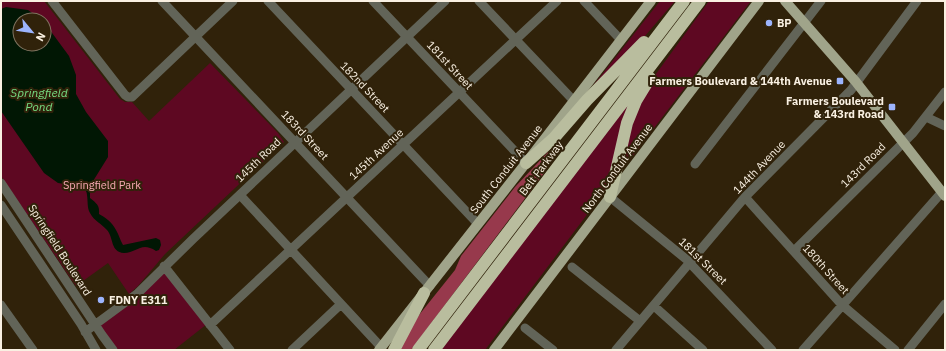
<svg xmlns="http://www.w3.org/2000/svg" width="946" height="351" font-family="'IBM Plex Sans',sans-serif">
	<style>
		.green { fill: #5e0822; fill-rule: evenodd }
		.forest { fill: #97394c }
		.water { fill: #011704 }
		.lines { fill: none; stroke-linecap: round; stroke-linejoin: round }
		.minor { stroke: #626458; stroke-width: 9 }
		.major { stroke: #a0a48a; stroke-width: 10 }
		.highway { stroke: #b9bd9e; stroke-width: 12 }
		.poi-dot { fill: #9cb4fd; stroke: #30220a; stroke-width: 1.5 }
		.labels { text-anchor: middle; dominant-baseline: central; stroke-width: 4; stroke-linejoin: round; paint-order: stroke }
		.poi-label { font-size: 11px; font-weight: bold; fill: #f9f0e2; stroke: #30220a; text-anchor: start }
		.street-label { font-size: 11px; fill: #f9f0e2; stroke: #30220a }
		.park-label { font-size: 11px; fill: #f8a9b3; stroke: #30220a }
		.water-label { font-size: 12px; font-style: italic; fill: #75db82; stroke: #30220a }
	</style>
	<rect width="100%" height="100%" fill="#30220a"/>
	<path class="green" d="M 1,1 L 44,1 L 120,99 L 125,102 L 132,102 L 149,121 L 210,63 L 278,133 L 284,142 L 165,254 L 138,286 L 129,294 L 108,263 L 76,286 L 1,176 ZM 20,20 L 44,20 L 44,44 L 20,44 Z
		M 660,1 L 675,1 L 633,50 L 592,87 Z
		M 709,1 L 751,1 L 625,166 L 620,164 L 629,125 L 653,78 Z
		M 631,100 L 608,185 L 598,200 L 485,350 L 441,350 Z
		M 164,272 L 207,324 L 174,350 L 118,350 L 100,326 L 142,295 Z"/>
	<path class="forest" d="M 553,151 L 547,169 L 411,350 L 397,350 L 419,315 L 455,270 L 461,256 L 515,187 L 548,152 Z"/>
	<path class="water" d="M 6,7 L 28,10 L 42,20 L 20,20 L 20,44 L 44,44 L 44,22 L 69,56 L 76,75 L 76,94 L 86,112 L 108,141 L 108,157 L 90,186 L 90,198 C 96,203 100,205 99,214 C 106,218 112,222 116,230 C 119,235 120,240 123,245 L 156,238 L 160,240 L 161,245 L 159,250 L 156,251 C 141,241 137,253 124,253 C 110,252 114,238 107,230 C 102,224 94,221 90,213 C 87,208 88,201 87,195 C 87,192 85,189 84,187 L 58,183 L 44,173 L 1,111 L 1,9 Z"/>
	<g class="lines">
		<path class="minor" d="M 52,1 L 125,95 L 128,97 L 132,97 L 233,1
			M 162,1 L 430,286
			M 268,1 L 478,224
			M 373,1 L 526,163
			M 479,1 L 574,101
			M 584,1 L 621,40
			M 926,117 L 945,126
			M 695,164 L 821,1
			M 1,183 L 102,335 L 113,350
			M 240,195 L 381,347
			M 610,197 L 686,259 L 772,350
			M 745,197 L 842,305 L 895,350
			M 1,205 L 81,324 L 96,350
			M 794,251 L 913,133 L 945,92
			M 164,266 L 230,350
			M 572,267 L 640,321
			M 1,305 L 33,350
			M 654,306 L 703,350
			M 210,325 L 557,1
			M 525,328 L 553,350
			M 85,332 L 138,293 L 193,239 L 445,1
			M 292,350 L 341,304
			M 616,350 L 745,197 L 851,90 L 917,1
			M 803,350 L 942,192
			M 908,350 L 945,304"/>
		<path class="major" d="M 785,1 L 856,82 L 945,196
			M 379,350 L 526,163 L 651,1
			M 494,350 L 759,1"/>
		<path class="highway" d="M 526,163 L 554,138 L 587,100 L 644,42
			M 610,197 L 627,123 L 636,101 L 650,78
			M 394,350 L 424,293
			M 418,350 L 684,1
			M 434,350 L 700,1"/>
	</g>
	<g class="poi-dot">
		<circle cx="769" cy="23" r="4"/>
		<rect x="836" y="77" width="8" height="8" rx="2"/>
		<rect x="888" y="103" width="8" height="8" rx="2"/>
		<circle cx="101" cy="300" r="4"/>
	</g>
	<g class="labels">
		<g class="poi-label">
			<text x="777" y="23">BP</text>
			<text x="832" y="81" text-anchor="end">Farmers Boulevard &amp; 144th Avenue</text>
			<text x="884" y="101" text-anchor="end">Farmers Boulevard<tspan x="884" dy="13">&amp; 143rd Road</tspan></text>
			<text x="109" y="300">FDNY E311</text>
		</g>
		<g class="street-label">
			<text transform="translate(450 65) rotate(47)">181st Street</text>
			<text transform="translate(365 87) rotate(46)">182nd Street</text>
			<text transform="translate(305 135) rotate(47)">183rd Street</text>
			<text transform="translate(376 154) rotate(-43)">145th Avenue</text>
			<text transform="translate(258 160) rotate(-44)">145th Road</text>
			<text transform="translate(863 165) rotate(-45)">143rd Road</text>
			<text transform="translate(759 167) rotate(-46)">144th Avenue</text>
			<text transform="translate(541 168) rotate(-53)">Belt Parkway</text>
			<text transform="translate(617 168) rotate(-53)">North Conduit Avenue</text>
			<text transform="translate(506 169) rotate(-52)">South Conduit Avenue</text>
			<text transform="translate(60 250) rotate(57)">Springfield Boulevard</text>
			<text transform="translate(703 261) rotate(44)">181st Street</text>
			<text transform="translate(826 269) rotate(48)">180th Street</text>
		</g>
		<g class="park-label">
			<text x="102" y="185">Springfield Park</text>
		</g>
		<g class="water-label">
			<text x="39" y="92">Springfield<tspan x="39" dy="14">Pond</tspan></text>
		</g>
	</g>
	<rect width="946" height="351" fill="none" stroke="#f9f0e2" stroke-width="4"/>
	<g transform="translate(32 32) rotate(119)"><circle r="19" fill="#30220a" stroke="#807460"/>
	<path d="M0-3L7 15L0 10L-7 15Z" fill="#9cb4fd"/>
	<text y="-6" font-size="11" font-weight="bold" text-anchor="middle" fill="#f9f0e2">N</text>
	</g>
</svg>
